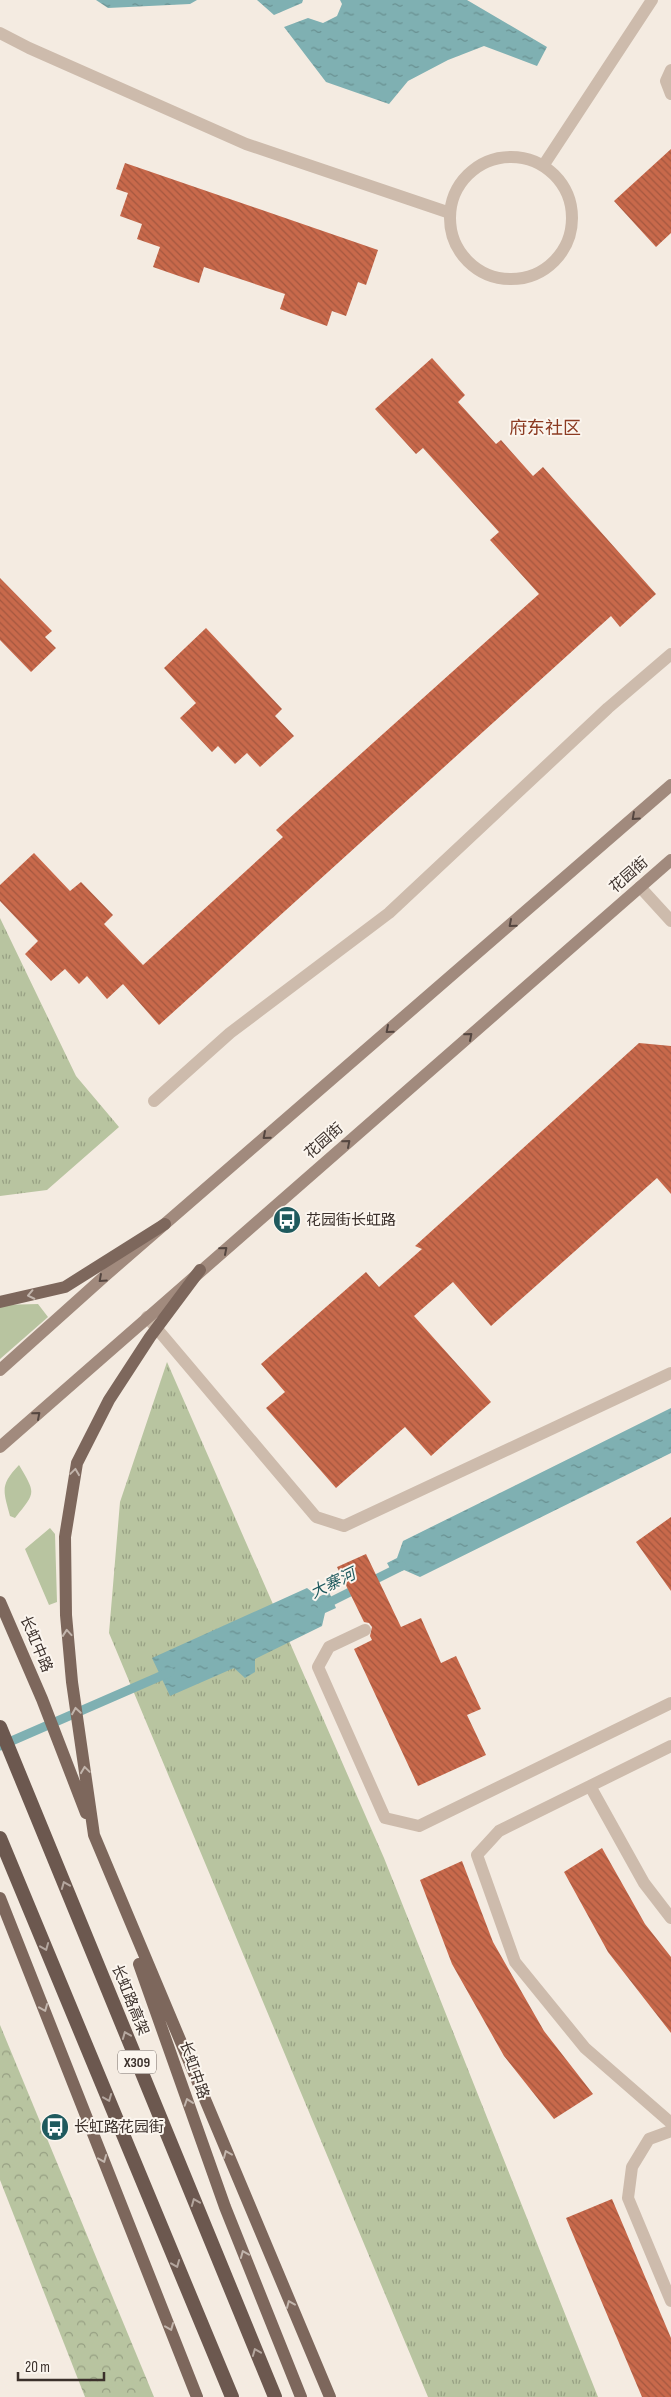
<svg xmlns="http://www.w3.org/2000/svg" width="671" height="2397" font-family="'Sofia Sans Condensed','Noto Sans SC',sans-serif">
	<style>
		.grass { fill: #b8c4a0 }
		.forest { fill: url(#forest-crowns) }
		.park { fill: url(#park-tufts) }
		.water { fill: url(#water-ripples) }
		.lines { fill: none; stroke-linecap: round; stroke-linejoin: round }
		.stream { stroke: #7fb0b2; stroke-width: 9 }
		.building { fill: url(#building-back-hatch) }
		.service { stroke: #cdbbac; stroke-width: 12 }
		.minor { stroke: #cdbbac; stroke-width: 12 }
		.tertiary { stroke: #cdbbac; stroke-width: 12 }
		.secondary { stroke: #a18a7d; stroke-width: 12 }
		.primary { stroke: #7d675c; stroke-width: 12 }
		.trunk { stroke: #6c584f; stroke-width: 14 }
		.oneway { stroke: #544640 }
		.oneway2 { stroke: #c2b5ac }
		.oneway3 { stroke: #b4a69e }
		.labels { text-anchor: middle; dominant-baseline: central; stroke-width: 4; stroke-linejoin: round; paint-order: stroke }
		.shield { fill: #fbf5ee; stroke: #756b66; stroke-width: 1 }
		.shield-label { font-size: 14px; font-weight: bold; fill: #3b302b }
		.street-label { font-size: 15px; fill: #3b302b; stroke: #fbf5ee }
		.poi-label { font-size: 15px; fill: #3b302b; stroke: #fbf5ee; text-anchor: start }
		.water-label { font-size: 16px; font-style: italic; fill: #1f5a5e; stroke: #fbf5ee }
		.quarter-label { font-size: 18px; fill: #8c3b22; stroke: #fbf5ee }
	</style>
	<defs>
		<pattern id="forest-crowns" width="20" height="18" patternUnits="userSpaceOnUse" patternTransform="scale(1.25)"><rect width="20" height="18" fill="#b8c4a0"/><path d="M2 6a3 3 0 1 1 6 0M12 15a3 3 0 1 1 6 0" fill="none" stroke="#97a083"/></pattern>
		<pattern id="park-tufts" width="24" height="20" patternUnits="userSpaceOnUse" patternTransform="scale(1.25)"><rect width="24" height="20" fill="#b8c4a0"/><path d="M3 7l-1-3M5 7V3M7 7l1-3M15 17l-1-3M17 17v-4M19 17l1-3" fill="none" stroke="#97a083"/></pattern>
		<pattern id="water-ripples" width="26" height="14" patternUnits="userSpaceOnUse" patternTransform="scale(1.25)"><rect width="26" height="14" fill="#7fb0b2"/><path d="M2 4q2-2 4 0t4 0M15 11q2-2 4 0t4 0" fill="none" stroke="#699091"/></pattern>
		<pattern id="building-back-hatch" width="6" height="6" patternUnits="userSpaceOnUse" patternTransform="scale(1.25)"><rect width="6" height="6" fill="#c8694b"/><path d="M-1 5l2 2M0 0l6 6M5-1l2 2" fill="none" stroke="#a4573f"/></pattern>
	</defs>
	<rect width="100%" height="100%" fill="#f4ebe1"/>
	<path class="grass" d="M 38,1304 L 48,1317 L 0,1359 L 0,1305 Z
		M 19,1465 C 36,1494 36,1492 15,1518 L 10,1516 C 3,1490 0,1485 19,1465 Z
		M 50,1528 L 55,1534 L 57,1602 L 49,1605 L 25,1549 Z"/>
	<path class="forest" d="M 0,2025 L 154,2397 L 85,2397 L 0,2180 Z"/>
	<path class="park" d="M 0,918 L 76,1076 L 119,1127 L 47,1190 L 0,1196 Z
		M 167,1362 L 384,1858 L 598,2397 L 428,2397 L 109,1633 L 120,1502 Z"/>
	<path class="water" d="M 96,0 L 197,0 L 190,4 L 108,8 Z
		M 257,0 L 303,0 L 302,3 L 274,15 Z
		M 340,0 L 467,0 L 547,47 L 537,66 L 484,46 L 448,60 L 408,81 L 389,104 L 326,82 L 284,27 L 308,18 L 323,23 L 337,16 L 342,4 Z
		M 671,1408 L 671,1453 L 420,1577 L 404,1570 L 393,1574 L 387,1563 L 397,1558 L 403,1541 Z
		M 307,1588 L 318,1597 L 329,1592 L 336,1608 L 325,1613 L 322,1626 L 255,1659 L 255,1672 L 245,1678 L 234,1668 L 170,1696 L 152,1658 Z"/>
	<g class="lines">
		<path class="stream" d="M 322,1606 L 402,1566
			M 0,1746 L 170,1672"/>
	</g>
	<path class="building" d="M 671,149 L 671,233 L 656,247 L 614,201 Z
		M 125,163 L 378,250 L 366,285 L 358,282 L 346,316 L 332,311 L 327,326 L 280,309 L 285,294 L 204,267 L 199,283 L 153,267 L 160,247 L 137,239 L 142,224 L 120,216 L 128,193 L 116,189 Z
		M 432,358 L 465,395 L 458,402 L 496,444 L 501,440 L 533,476 L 543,467 L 656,594 L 620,627 L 611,616 L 159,1025 L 123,984 L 107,999 L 87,976 L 79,984 L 65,969 L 51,981 L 25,954 L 38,941 L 0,901 L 0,885 L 34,853 L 70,891 L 81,882 L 113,915 L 104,924 L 143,965 L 283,837 L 276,830 L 539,594 L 490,540 L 499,532 L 423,448 L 416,454 L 375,409 Z
		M 0,578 L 52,631 L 45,637 L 56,648 L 31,672 L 0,640 Z
		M 206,628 L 282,709 L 275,716 L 294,736 L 260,767 L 247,753 L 235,764 L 218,746 L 212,752 L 180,718 L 196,703 L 164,668 Z
		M 639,1043 L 671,1046 L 671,1194 L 657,1178 L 491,1326 L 453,1282 L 414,1316 L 491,1402 L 431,1456 L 405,1427 L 336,1488 L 266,1408 L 285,1392 L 261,1364 L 366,1272 L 379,1287 L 422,1249 L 415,1246 Z
		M 671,1517 L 671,1591 L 636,1542 Z
		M 366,1554 L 401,1627 L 421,1618 L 441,1663 L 456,1656 L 481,1709 L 467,1715 L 486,1755 L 418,1786 L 354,1649 L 372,1640 L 370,1636 L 372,1627 L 369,1623 L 364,1622 L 337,1567 Z
		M 602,1848 L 645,1924 L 671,1957 L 671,2033 L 608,1952 L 564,1872 Z
		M 462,1861 L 493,1942 L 544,2031 L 593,2094 L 554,2119 L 504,2056 L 452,1964 L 420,1880 Z
		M 612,2199 L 671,2338 L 671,2397 L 642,2397 L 566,2218 Z"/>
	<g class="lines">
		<path class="service" d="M 671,70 L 666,81 L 671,94
			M 154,1101 L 230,1033 L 389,913 L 608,708 L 671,654
			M 147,1317 L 316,1517 L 344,1526 L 671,1373
			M 365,1630 L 329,1647 L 318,1667 L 385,1818 L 419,1826 L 671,1703
			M 671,1746 L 499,1831 L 477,1855 L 515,1962 L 585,2048 L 671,2123
			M 590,1786 L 644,1883 L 671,1918
			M 671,2131 L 649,2139 L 632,2167 L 628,2198 L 671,2301"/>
		<path class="minor" d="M 0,33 L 29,48 L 246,144 L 450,213
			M450 218a61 61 0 1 1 122 0a61 61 0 1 1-122 0Z
			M 543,166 L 652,0"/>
		<path class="tertiary" d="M 640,887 L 671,921"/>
		<path class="secondary" d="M 0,1370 L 106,1275 L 671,785
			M 0,1447 L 671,860"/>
		<path class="primary" d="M 200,1270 L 150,1337 L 109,1400 L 77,1463 L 65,1537 L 66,1615 L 72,1682 L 94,1835 L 330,2397
			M 0,1302 L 65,1287 L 165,1224
			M 0,1602 L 42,1699 L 86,1813
			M 0,1898 L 197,2397
			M 139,1964 L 225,2207 L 301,2397"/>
		<path class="trunk" d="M 0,1727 L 275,2397
			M 0,1838 L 232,2397"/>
	</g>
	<defs><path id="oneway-chevron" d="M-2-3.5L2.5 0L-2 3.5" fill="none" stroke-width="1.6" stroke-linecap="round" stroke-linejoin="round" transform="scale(1.25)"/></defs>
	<g class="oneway">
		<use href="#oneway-chevron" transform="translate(635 817) rotate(138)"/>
		<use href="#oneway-chevron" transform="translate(512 924) rotate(139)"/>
		<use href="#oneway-chevron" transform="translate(389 1030) rotate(139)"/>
		<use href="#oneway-chevron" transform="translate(469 1036) rotate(-41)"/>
		<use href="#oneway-chevron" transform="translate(266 1136) rotate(139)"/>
		<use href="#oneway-chevron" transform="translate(347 1143) rotate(-41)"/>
		<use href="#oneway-chevron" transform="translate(224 1250) rotate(-41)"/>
		<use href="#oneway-chevron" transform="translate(102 1279) rotate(138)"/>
		<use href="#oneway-chevron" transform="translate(37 1415) rotate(-41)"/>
	</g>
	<g class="oneway2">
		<use href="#oneway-chevron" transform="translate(31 1295) rotate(168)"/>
		<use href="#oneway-chevron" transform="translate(75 1472) rotate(-82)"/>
		<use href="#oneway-chevron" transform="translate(67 1633) rotate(-95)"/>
		<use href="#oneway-chevron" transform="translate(76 1711) rotate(-99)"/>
		<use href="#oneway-chevron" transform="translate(85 1770) rotate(-98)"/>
		<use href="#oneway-chevron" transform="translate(44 2008) rotate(68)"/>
		<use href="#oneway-chevron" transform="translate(188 2102) rotate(-109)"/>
		<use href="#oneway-chevron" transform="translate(227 2154) rotate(-113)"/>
		<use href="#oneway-chevron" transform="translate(103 2159) rotate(68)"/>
		<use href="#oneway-chevron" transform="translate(244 2254) rotate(-112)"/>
		<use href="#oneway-chevron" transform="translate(290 2304) rotate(-113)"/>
		<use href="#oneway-chevron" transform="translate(170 2327) rotate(68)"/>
	</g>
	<g class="oneway3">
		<use href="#oneway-chevron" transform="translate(65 1885) rotate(-112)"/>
		<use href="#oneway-chevron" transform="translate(45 1947) rotate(68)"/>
		<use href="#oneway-chevron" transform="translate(126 2035) rotate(-112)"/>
		<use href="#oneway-chevron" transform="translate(108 2098) rotate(68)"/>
		<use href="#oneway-chevron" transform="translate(195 2202) rotate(-112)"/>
		<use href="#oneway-chevron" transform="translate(176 2264) rotate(68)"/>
		<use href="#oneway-chevron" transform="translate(256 2352) rotate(-112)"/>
	</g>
	<defs>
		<symbol id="bus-disc" viewBox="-11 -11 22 22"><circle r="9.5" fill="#1f5a5e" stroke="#fbf5ee"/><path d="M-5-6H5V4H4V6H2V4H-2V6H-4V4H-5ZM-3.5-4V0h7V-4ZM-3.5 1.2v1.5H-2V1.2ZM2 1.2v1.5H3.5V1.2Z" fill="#fff"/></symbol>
	</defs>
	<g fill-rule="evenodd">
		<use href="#bus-disc" x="271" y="1204" width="32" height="32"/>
		<use href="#bus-disc" x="39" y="2111" width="32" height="32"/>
	</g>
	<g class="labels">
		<rect class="shield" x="118" y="2050.5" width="38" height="23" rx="4"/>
		<g class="shield-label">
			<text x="137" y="2062">X309</text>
		</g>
		<g class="street-label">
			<text transform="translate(629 875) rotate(-41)">花园街</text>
			<text transform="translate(324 1141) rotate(-41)">花园街</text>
			<text transform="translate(36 1644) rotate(67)">长虹中路</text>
			<text transform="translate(130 2000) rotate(68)">长虹路高架</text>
			<text transform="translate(194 2070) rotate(71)">长虹中路</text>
		</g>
		<g class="poi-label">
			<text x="306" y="1220">花园街长虹路</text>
			<text x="74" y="2127">长虹路花园街</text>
		</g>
		<g class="water-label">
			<text transform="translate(333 1584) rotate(-26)">大寨河</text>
		</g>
		<g class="quarter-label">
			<text x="545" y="428">府东社区</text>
		</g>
	</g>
	<path d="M18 2372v8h86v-8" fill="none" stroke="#3b302b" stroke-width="2.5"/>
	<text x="25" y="2372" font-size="15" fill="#3b302b" stroke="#fbf5ee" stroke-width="4" paint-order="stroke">20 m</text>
</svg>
